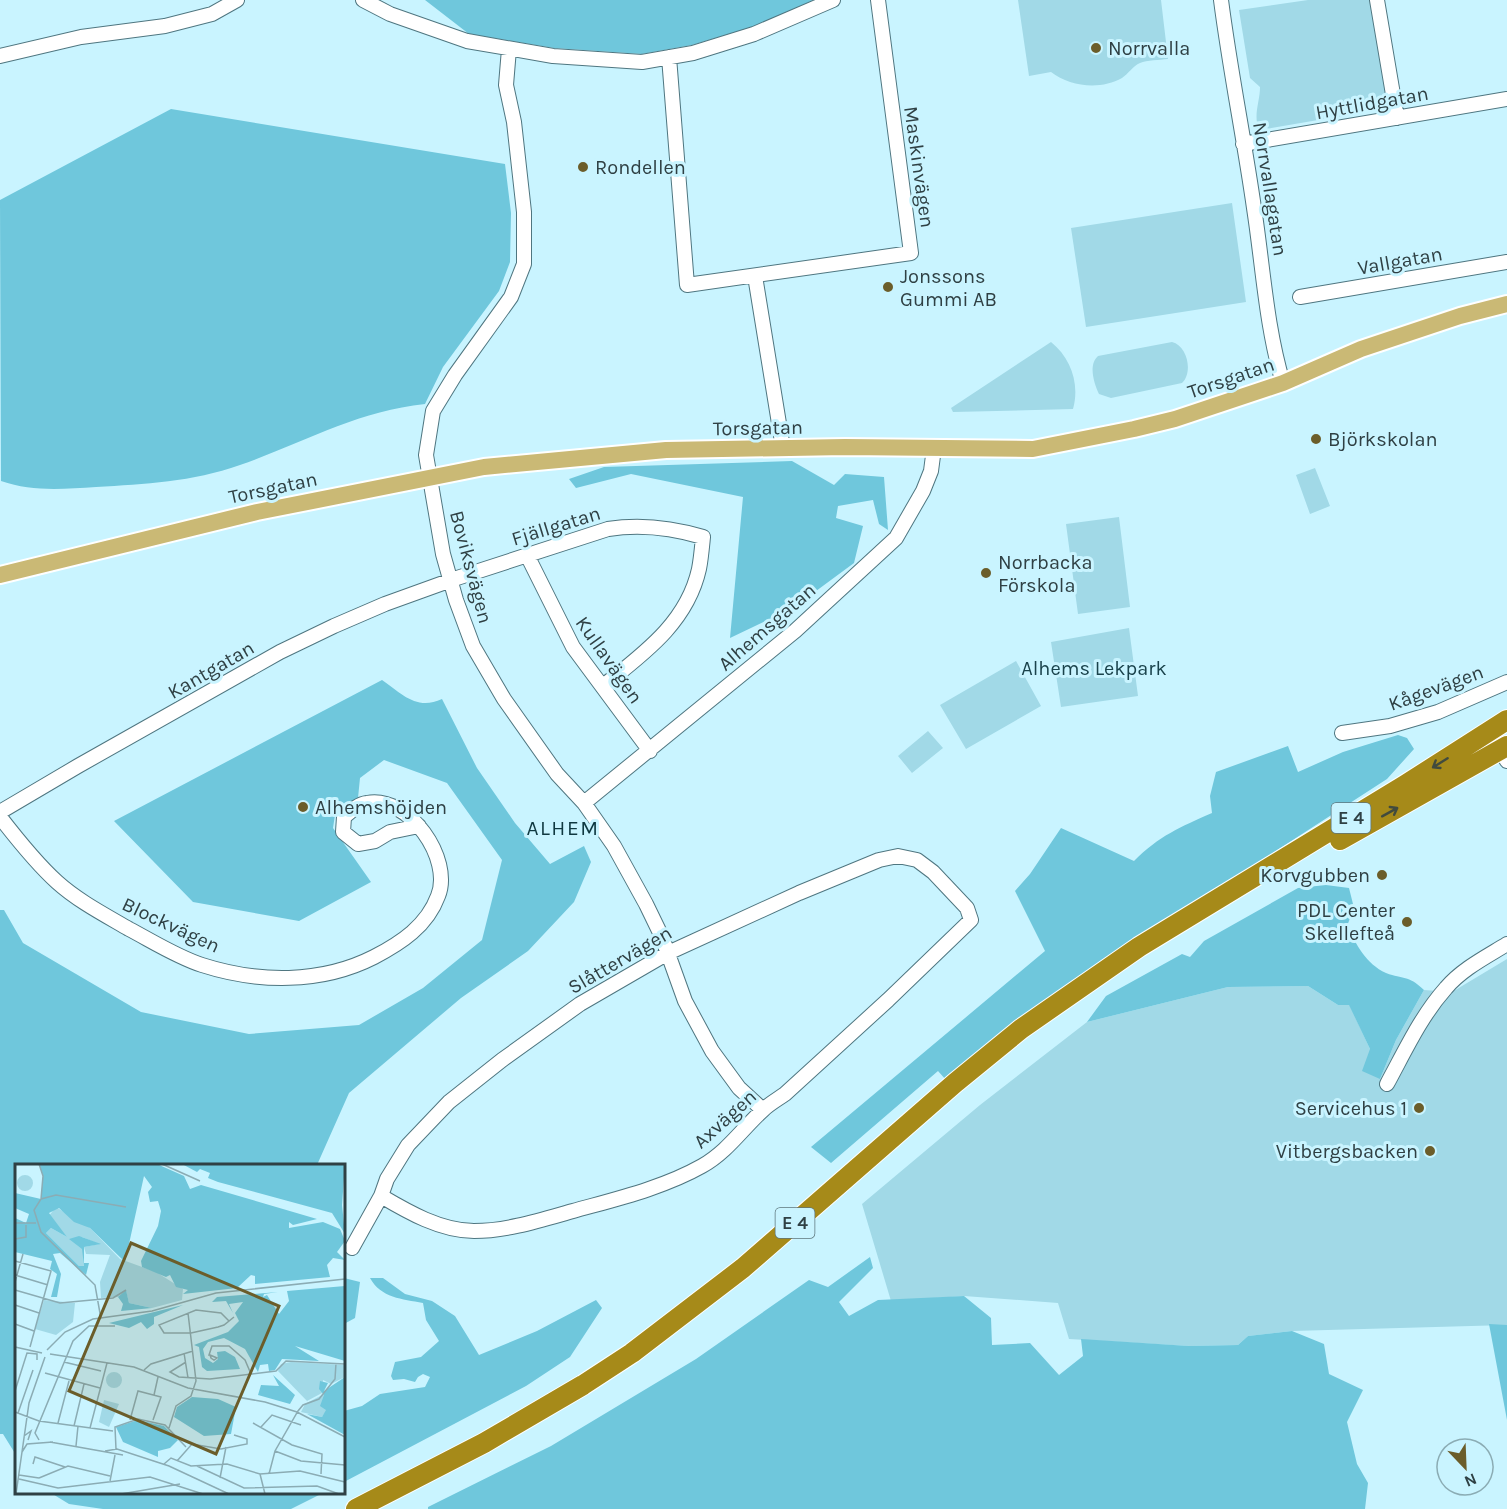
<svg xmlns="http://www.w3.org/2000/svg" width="1507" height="1509" font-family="Karla,sans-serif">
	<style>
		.green { fill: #a1d9e7 }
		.forest { fill: #6fc7dc }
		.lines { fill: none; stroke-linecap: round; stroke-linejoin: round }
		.minor-casing { stroke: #4f7680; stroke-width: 16 }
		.major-casing { stroke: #fff; stroke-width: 20 }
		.highway-casing { stroke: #fff; stroke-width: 22 }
		.minor { stroke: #fff; stroke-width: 14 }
		.major { stroke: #cab975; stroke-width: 16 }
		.highway { stroke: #a68a19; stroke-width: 20 }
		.oneway { stroke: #414b3e }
		.poi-dot { fill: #6b5d2a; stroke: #c9f4ff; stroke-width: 2 }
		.labels { text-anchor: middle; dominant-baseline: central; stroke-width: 6; stroke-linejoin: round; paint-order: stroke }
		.shield { fill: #c9f4ff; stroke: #5d767c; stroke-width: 1.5 }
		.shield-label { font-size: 18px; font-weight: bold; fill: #2f4044 }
		.poi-label { font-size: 20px; fill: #2f4044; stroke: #c9f4ff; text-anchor: start }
		.street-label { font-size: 20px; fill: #2f4044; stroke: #c9f4ff }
		.park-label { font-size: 20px; fill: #1a434c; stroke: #c9f4ff }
		.neighbourhood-label { font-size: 21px; letter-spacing: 1.5px; fill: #0f3840; stroke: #c9f4ff }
		.inset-road { fill: none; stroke: #8bacb4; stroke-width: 1.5 }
		.view { fill: #6b5d2a; fill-opacity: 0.15; stroke: #6b5d2a; stroke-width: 3 }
		.inset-edge { fill: none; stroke: #2f4044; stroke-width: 3 }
	</style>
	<rect width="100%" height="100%" fill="#c9f4ff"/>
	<path class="green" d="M 1018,0 L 1161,0 L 1168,59 C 1159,60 1147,60 1140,63 C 1133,66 1128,74 1122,78 C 1101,90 1070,87 1051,72 L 1029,76 Z
		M 1308,0 L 1370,0 L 1388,108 L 1266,129 L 1257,123 C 1255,110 1260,100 1260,87 L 1250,78 L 1239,10 Z
		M 1232,203 L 1246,302 L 1086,327 L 1071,228 Z
		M 1051,342 C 1071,358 1080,384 1073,409 L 953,412 L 951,408 Z
		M 1172,342 C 1188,346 1193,373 1182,383 L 1111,398 L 1099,394 C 1094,383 1088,365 1098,356 Z
		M 1315,468 L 1330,506 L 1310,514 L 1296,475 Z
		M 1119,517 L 1130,607 L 1078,614 L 1066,524 Z
		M 1129,628 L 1138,696 L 1061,707 L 1051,642 Z
		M 1016,661 L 1041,706 L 966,749 L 940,705 Z
		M 928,731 L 943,748 L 912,773 L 898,756 Z
		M 1507,959 L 1507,1325 L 1292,1331 L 1248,1336 L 1238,1345 L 1189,1346 L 1069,1339 L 1058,1303 L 964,1296 L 891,1301 L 862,1204 L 980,1105 L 1087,1022 L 1228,987 L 1308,986 L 1338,1005 L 1349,1004 L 1370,1049 L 1380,1079 L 1396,1040 L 1424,990 L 1452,992 Z"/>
	<path class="forest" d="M 425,0 L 814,0 L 752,27 L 692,45 L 642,54 L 554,48 L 469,34 Z
		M 171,109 L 505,164 L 511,213 L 510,262 L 499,291 L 443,367 L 425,404 C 357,411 303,443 240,465 C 192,482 145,484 96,487 C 63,489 32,492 1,481 L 0,200 Z
		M 792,461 L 834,485 L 845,474 L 884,477 L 888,530 L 879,524 L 873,500 L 838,506 L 836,518 L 863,526 L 854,563 L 793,608 L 730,638 L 743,497 L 631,474 L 576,488 L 569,479 L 604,467 Z
		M 382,680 C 402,694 417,711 442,699 L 477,768 L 515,823 L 550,864 L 584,846 L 591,862 L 574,902 L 528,951 L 461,998 L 349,1093 L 317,1165 L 16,1166 L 16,1455 L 3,1434 L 0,1434 L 0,910 L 4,910 L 23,943 L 141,1012 L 249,1034 L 359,1025 L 423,988 L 482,940 L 502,860 L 447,783 L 384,760 L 360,778 L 358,798 L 335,815 L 333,828 L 371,882 L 299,921 L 193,902 L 114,821 Z
		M 1398,735 L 1407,738 L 1414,749 L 1387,779 L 1055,994 L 947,1081 L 938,1071 L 831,1163 L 811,1147 L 1045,951 L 1015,891 L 1030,874 L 1061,828 L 1134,861 C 1159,836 1180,827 1212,813 L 1210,796 L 1216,772 L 1288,746 L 1298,772 L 1343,752 Z
		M 1326,885 L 1349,888 L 1354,908 L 1347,926 C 1356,944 1366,964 1386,973 C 1404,980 1407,974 1424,990 L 1396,1040 L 1380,1079 L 1362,1071 L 1370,1049 L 1349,1005 L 1338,1005 L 1308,986 L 1228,987 L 1087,1022 L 1106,996 L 1182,954 L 1190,957 L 1204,941 L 1298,888 Z
		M 870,1257 L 873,1268 L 839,1302 L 849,1316 L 878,1300 L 964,1296 L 991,1318 L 992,1345 L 1030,1343 L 1059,1375 L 1083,1356 L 1081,1339 L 1189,1346 L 1238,1345 L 1248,1336 L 1292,1331 L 1324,1344 L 1329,1374 L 1363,1390 L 1347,1422 L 1357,1464 L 1368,1483 L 1365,1509 L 428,1509 L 428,1507 L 551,1446 L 696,1359 L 809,1280 L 828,1287 Z
		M 344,1278 L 360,1282 L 355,1318 L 344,1324 Z
		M 370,1278 L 383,1278 L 405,1294 L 432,1301 L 455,1316 L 479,1355 L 537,1331 L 596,1300 L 602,1308 L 570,1357 L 526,1386 L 344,1482 L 344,1411 L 362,1406 L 380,1394 L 425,1387 L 430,1377 L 423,1374 L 418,1377 L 415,1382 L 404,1379 L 393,1380 L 391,1376 L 395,1362 L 421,1357 L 439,1341 L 426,1320 L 423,1303 C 402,1299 381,1298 370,1278 Z
		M 1489,1324 L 1507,1325 L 1507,1420 Z
		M 51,1493 L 323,1493 L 291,1509 L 103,1509 L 69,1504 Z"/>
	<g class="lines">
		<defs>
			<path id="minor" d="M 363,0 L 390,14 L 467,41 L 553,56 L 642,62 L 693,53 L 754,34 L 833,0
				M 1221,0 C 1230,70 1244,138 1254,208 C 1263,266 1266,326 1283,383
				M 1377,0 L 1397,118
				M 509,49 L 506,85 L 514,122 L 524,212 L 524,264 L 511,297 L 455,375 L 433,411 L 426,455 L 443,554 L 456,600 L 473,646 L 504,699 L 557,774 L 584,803 L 614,846 L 646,904 L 662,937 L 685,1001 L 712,1051 L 739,1088 L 763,1110
				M 0,56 L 81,37 L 165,26 L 212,14 L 237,0
				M 669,57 L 687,285 L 911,253 L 878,0
				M 1243,144 L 1507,99
				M 755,276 L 783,448
				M 1300,297 L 1507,262
				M 527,555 L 573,647 L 650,751
				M 1489,732 L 1507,761
				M 1342,733 L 1390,726 L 1438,712 L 1507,682
				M 584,803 L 795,631 L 896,538 L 923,491 L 931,471 L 934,448
				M 0,812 L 78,766 L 280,652 L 334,626 L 385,604 L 457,578 L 608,529 C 639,524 673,528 703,537 C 702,547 701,559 699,569 C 687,623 643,654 603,686
				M 0,817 C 17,839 36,863 57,882 C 78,901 105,915 129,929 C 152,941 177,957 202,965 C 258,983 321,984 374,957 C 401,943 427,926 438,896 C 453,859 409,795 367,803 C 358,804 351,811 344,817 L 343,832 L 358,844 L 375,841 L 390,832 L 419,826
				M 1387,1084 C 1405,1051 1421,1016 1446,988 C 1462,969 1486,957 1507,944
				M 352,1248 L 381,1196 L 387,1179 L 408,1145 L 449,1102 L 502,1060 L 580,1004 L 668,953 L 799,893 L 879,860 L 898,856 L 917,860 L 933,872 L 967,908 L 971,920 L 888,1000 L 785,1094 C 778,1099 769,1104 763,1110 C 742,1129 727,1152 702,1166 C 663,1188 616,1199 573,1211 C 541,1220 507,1231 474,1231 C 441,1231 408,1212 381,1196"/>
			<path id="major" d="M 0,575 L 257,512 L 484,467 L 666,450 L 845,447 L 1033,449 L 1134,429 L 1175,419 L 1283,383 L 1361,349 L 1460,316 L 1507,304"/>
			<path id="highway" d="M 1340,840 L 1507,746
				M 356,1509 L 484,1443 L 583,1385 L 632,1353 L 743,1268 L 955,1083 L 1021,1029 L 1139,947 L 1405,785 L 1507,720"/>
		</defs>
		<use href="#minor" class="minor-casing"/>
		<use href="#major" class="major-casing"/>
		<use href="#highway" class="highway-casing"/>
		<use href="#minor" class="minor"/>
		<use href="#major" class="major"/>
		<use href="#highway" class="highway"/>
	</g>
	<defs><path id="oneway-shaft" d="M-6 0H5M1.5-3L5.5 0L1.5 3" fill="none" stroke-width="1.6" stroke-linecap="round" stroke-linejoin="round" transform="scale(1.5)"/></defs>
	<g class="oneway">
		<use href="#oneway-shaft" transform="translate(1440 763) rotate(148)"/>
		<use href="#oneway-shaft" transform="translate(1390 812) rotate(-29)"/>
	</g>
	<g class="poi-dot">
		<circle cx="1096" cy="48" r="6"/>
		<circle cx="583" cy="167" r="6"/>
		<circle cx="888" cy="287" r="6"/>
		<circle cx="1316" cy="439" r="6"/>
		<circle cx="986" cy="573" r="6"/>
		<circle cx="303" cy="807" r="6"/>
		<circle cx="1382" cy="875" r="6"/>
		<circle cx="1407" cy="922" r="6"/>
		<circle cx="1419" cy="1108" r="6"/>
		<circle cx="1430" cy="1151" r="6"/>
	</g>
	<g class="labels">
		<g class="shield">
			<rect x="1331.5" y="803" width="39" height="30" rx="4.5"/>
			<rect x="775.5" y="1208" width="39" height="30" rx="4.5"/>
		</g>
		<g class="shield-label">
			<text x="1351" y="818">E 4</text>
			<text x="795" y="1223">E 4</text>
		</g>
		<g class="poi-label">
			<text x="1108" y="48">Norrvalla</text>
			<text x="595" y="167">Rondellen</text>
			<text x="900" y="276">Jonssons<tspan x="900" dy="23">Gummi AB</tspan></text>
			<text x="1328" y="439">Björkskolan</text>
			<text x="998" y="562">Norrbacka<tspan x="998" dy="23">Förskola</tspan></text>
			<text x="315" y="807">Alhemshöjden</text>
			<text x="1370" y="875" text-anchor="end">Korvgubben</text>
			<text x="1395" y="910" text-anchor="end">PDL Center<tspan x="1395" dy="23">Skellefteå</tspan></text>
			<text x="1407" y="1108" text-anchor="end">Servicehus 1</text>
			<text x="1418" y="1151" text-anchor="end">Vitbergsbacken</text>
		</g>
		<g class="street-label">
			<text transform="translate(1372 103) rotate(-10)">Hyttlidgatan</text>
			<text transform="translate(919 167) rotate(82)">Maskinvägen</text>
			<text transform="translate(1270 189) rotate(81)">Norrvallagatan</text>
			<text transform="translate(1400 261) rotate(-10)">Vallgatan</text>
			<text transform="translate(1231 378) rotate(-19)">Torsgatan</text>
			<text transform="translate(758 428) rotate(-1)">Torsgatan</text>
			<text transform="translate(273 488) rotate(-12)">Torsgatan</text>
			<text transform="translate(556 526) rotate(-17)">Fjällgatan</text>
			<text transform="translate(471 567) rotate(75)">Boviksvägen</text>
			<text transform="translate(767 627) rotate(-41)">Alhemsgatan</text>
			<text transform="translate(609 660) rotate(55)">Kullavägen</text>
			<text transform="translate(211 670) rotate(-30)">Kantgatan</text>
			<text transform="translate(1436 688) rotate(-20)">Kågevägen</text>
			<text transform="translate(171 925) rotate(25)">Blockvägen</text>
			<text transform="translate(620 960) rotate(-30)">Slåttervägen</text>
			<text transform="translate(725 1119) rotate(-42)">Axvägen</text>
		</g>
		<g class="park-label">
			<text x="1094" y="668">Alhems Lekpark</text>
		</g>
		<g class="neighbourhood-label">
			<text x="563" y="828">ALHEM</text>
		</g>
	</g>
	<g transform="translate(15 1164)">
		<rect width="330" height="330" fill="#c9f4ff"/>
		<path d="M2 19a8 8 0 1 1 16 0a8 8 0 1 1-16 0ZM 41,43 L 75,64 L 105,95 L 141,108 L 168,125 L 167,136 L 137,144 L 114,139 L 111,127 L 103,133 L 86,134 L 85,118 L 95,91 L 71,90 L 69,83 L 84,80 L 67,73 L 69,103 L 64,102 L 31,69 L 36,64 L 52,73 L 33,53 ZM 29,136 L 60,139 L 58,158 L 41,171 L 20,165 ZM 276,198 L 330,201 L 330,213 L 316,220 L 308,216 L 307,229 L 292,237 L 263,207 L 266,200 ZM91 216a8 8 0 1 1 16 0a8 8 0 1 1-16 0ZM 309,230 L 312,246 L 307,253 L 286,248 L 290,240 ZM 89,236 L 104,240 L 94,263 L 84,258 Z" fill="#a1d9e7"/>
		<path d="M 24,0 L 142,0 L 169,12 L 175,25 L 186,21 L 302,55 L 278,61 L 274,58 L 274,64 L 308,58 L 325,65 L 330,77 L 322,88 L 330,96 L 318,94 L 312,101 L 315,113 L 240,120 L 240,112 L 236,111 L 222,124 L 168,130 L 173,126 L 161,123 L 155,111 L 151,113 L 127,103 L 126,97 L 143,62 L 146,47 L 143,37 L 135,38 L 133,28 L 137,23 L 129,12 L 110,98 L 75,64 L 59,58 L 44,44 L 34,49 L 52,73 L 36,64 L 31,69 L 64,102 L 69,102 L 67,85 L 54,75 L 64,72 L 86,80 L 69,83 L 69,99 L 74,99 L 71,111 L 45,89 L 38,90 L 46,110 L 42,133 L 36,133 L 42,110 L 35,105 L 37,97 L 0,88 L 0,54 L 11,59 L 14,50 L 0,44 L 0,29 L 26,35 L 28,12 ZM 167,0 L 330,0 L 327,41 L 330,70 L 317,49 L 203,18 L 193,14 L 195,9 L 185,5 L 182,8 ZM 330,122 L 330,197 L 280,182 L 304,197 L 267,195 L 260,206 L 254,207 L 253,200 L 245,201 L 243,208 L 230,185 L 209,174 L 193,178 L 188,185 L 190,194 L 198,199 L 203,195 L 202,188 L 210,187 L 220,193 L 225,205 L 192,207 L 187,203 L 184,183 L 179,181 L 213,168 L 224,157 L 220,149 L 228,138 L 214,140 L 218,149 L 211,137 L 197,138 L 202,133 L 263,128 L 249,130 L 248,133 L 252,131 L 264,150 L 274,137 L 272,127 ZM 111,126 L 114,139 L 137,144 L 106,147 L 108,140 L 103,133 ZM 168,141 L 139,153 L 139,160 L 132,165 L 126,158 L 114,164 L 94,159 ZM 258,211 L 280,231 L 275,240 L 243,231 L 246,221 L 264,222 ZM 330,213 L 330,271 L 292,250 L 307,253 L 311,246 L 305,242 L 309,231 L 304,225 L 305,217 L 313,219 L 309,227 ZM 177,233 L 203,235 L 221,243 L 216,270 L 189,272 L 159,253 L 162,243 ZM 123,256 L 149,262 L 163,276 L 155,284 L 143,287 L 143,293 L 108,278 L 101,263 Z" fill="#6fc7dc"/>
		<path class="inset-road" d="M 24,0 L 28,12 L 26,35M 147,0 L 185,17M 0,59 L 21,59M 0,75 L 11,73 L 11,61M 0,97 L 36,107 L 15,183M 0,111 L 33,121M 0,118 L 8,90M 0,126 L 45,139 L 98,134 L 111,126M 0,141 L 24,149M 86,155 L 80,121 L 26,68 L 19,46 L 26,35 L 41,31 L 111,43M 214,157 L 206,149 L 181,146 L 144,161 L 149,169 L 176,169 L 203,163 L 209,161 L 219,153M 0,160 L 19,167M 0,183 L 27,189M 32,186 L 50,168 L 78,155 L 137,147 L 201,129 L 330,115M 169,189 L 173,214M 35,190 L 119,203 L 173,224 L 250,238 L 282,248 L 330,273M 195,191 L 202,194 L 199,196 L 196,194 L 195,191 L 194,191 L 197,182 L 214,182 L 230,196 L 236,210M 49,198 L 86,207M 171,198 L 155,208 L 164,213 L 195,215 L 261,207 L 271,197 L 330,200M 129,206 L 136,200 L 178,187M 30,209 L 85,224M 0,227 L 12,189 L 22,190 L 22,196M 139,231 L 143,213M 0,248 L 24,257 L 98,267M 3,249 L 18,206M 115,256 L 123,227 L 146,233 L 138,256M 43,259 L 54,217M 238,259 L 277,281 L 307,290 L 306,310M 59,262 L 69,220M 246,263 L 257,251 L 286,261M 75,264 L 92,199M 154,264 L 161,242 L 176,232 L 181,217 L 173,149M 9,272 L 16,267 L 13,276M 24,276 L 20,269 L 58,177 L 74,162 L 100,162M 35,278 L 108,291M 61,282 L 63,262M 101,285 L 100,263 L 123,255 L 150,261 L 171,283M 90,287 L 102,285 L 154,302 L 214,330M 260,287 L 286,297 L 330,301M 7,288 L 12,280 L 38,278M 162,297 L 177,280 L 206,285 L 232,280 L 232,275 L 219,271M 18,300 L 20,293 L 50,303M 149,300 L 156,294 L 176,302 L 212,300 L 245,310 L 285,307 L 330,318M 182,302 L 229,324 L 302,322 L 324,330M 245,310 L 250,330M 254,310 L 260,287 L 283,247 L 288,241 L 304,235 L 320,215 L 321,199M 4,311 L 24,314M 24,314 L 53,302 L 95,312M 205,314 L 211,283M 4,315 L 43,324 L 135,313 L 188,330M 95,317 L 100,291M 1,330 L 14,239 L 30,193M 106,330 L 165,320"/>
		<path class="view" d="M 116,79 L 264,142 L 201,290 L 54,227 Z"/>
		<rect width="330" height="330" class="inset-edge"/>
	</g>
	<g transform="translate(1465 1467) rotate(157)"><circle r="28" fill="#c9f4ff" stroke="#8bacb4" stroke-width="1.5"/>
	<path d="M0-4.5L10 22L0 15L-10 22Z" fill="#6b5d2a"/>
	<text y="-9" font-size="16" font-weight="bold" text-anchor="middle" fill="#2f4044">N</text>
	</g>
</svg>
